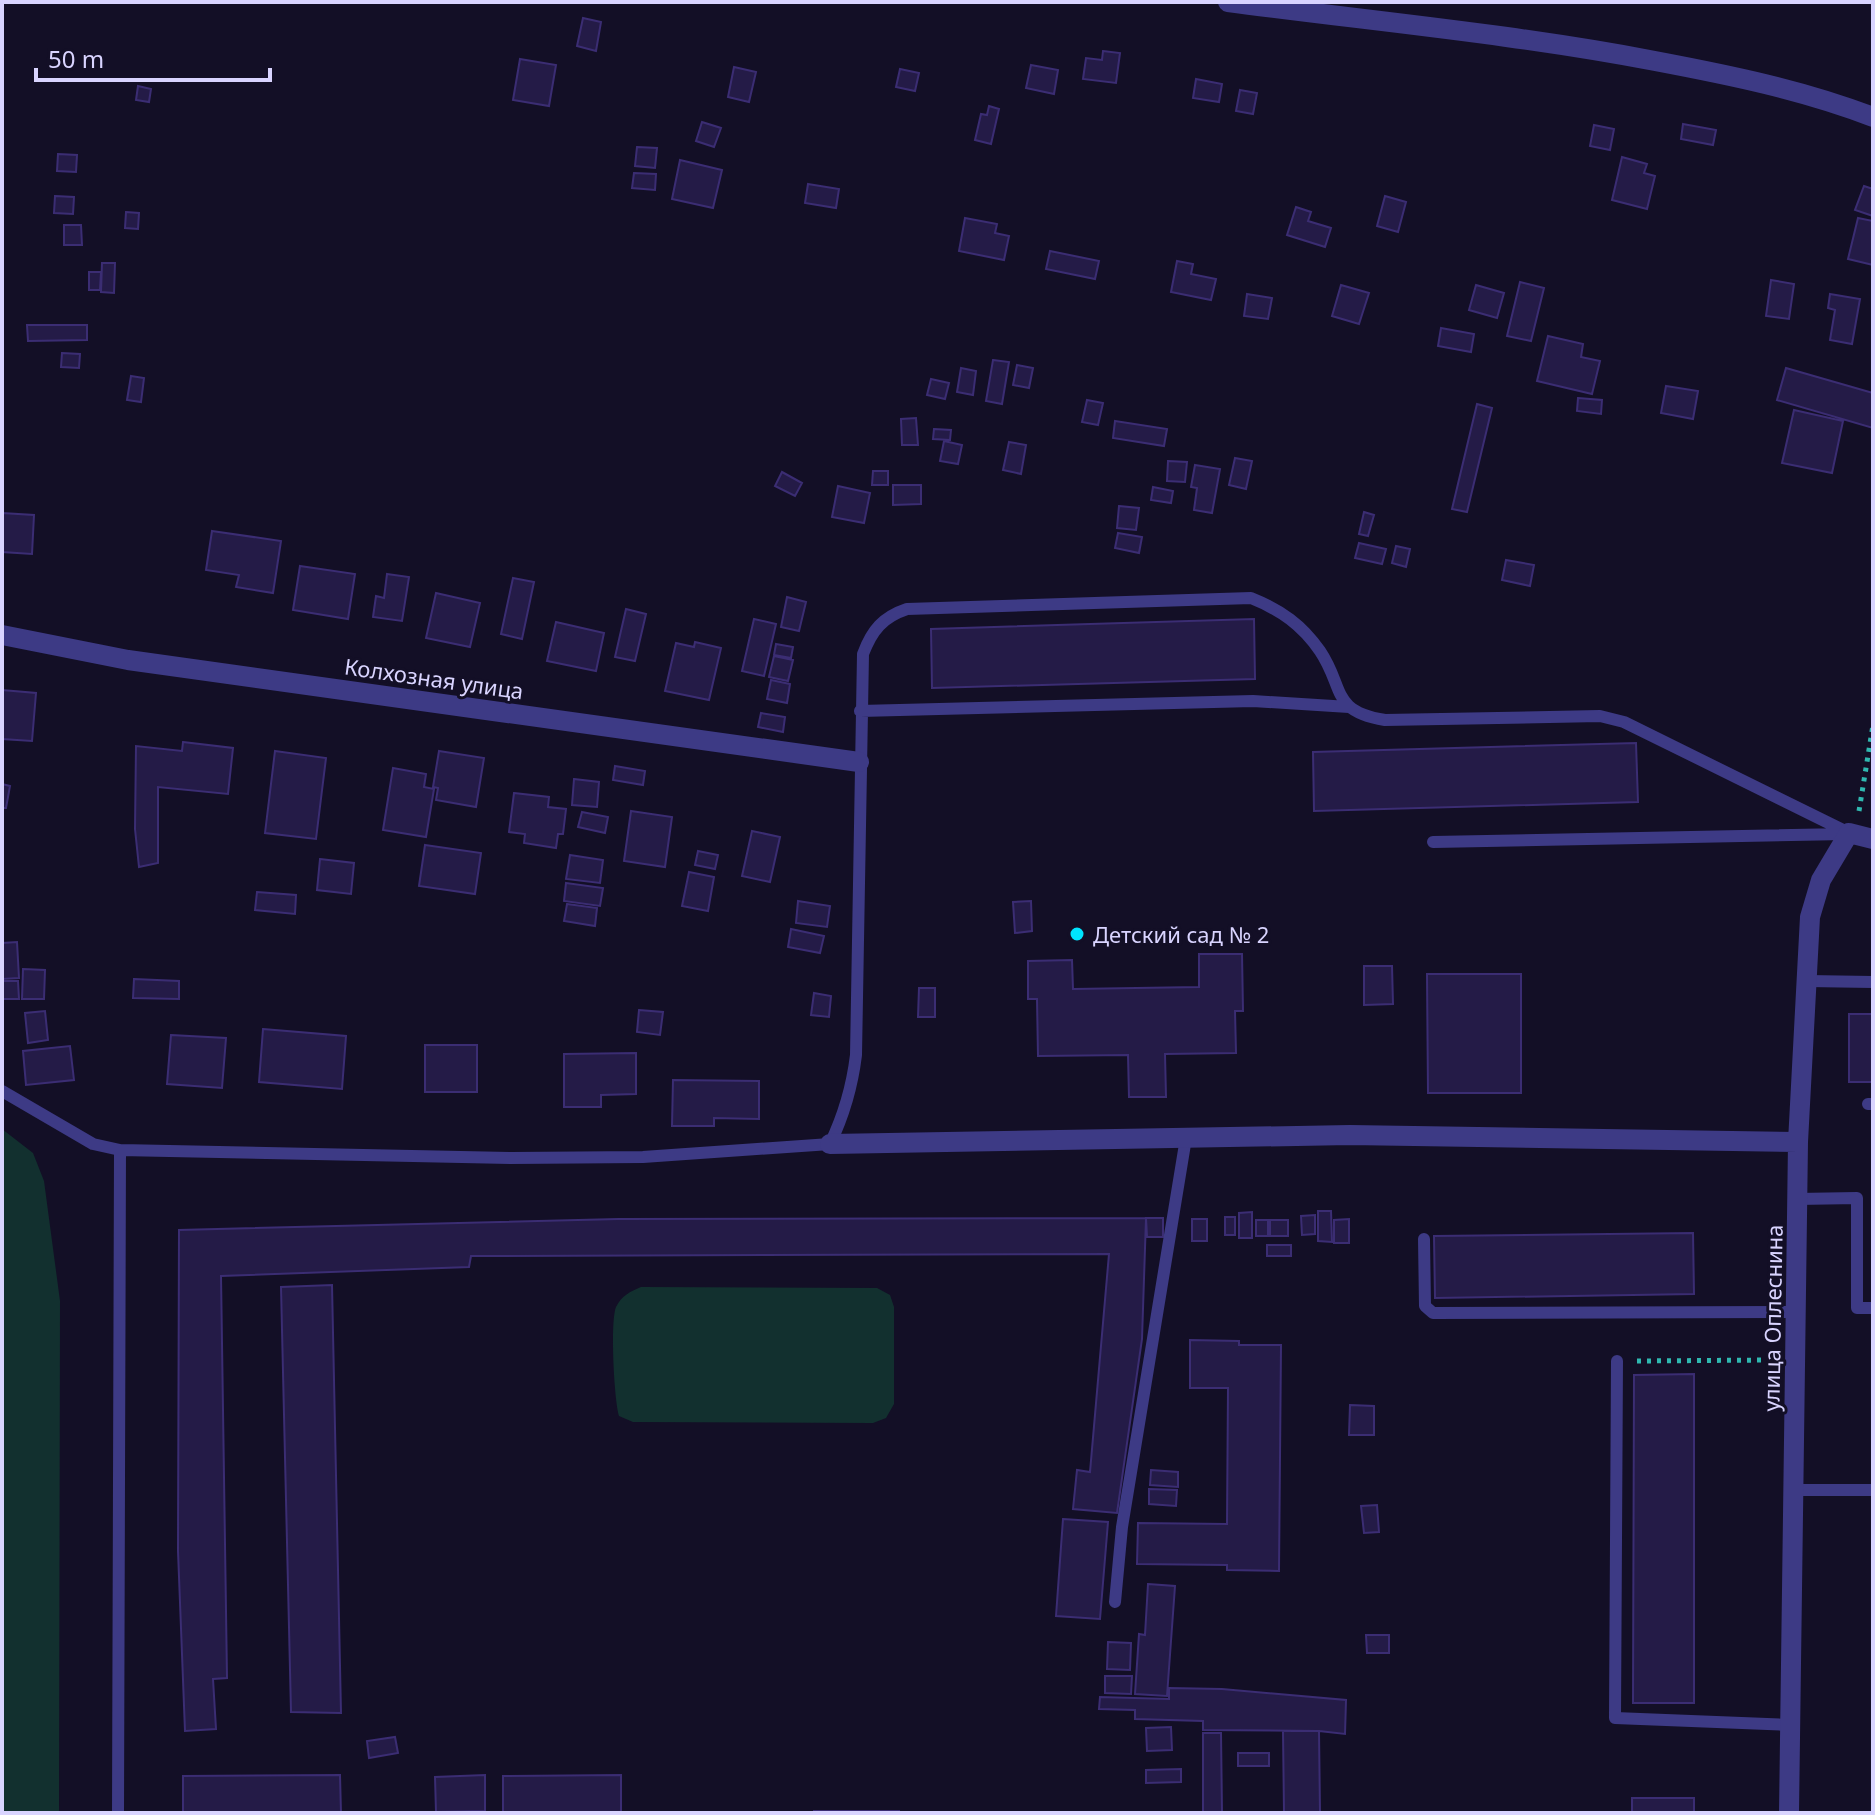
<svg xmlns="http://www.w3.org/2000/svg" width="1875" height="1815" font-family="'Noto Sans',sans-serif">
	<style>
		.green { fill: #12302f }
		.building { fill: #241b47; stroke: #3b2d73; stroke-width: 2 }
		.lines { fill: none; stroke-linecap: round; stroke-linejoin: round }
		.path { stroke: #2fb8b0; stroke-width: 5; stroke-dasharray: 4 6; stroke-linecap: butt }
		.service { stroke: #3d3a85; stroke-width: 12 }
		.minor { stroke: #3d3a85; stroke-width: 20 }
		.poi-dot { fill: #00e5ff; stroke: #130f26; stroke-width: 3 }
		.labels { text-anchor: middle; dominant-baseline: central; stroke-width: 6; stroke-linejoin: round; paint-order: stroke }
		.street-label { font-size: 22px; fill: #d9d4ff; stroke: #130f26 }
		.poi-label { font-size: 22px; fill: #d9d4ff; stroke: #130f26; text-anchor: start }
	</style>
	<rect width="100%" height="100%" fill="#130f26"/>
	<path class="green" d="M 2,1129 L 33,1153 L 44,1181 L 60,1301 L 59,1813 L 2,1813 Z
		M 641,1287 L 877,1288 L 890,1295 L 894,1307 L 894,1404 L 886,1418 L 873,1423 L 633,1422 L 619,1416 C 614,1399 610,1322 616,1307 C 622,1295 630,1292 641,1287 Z"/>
	<path class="building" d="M 583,18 L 601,22 L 596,51 L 577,46 Z
		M 1103,51 L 1120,53 L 1116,83 L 1083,79 L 1086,58 L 1102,60 Z
		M 520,59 L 556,65 L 549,106 L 513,100 Z
		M 1031,65 L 1058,70 L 1054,94 L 1026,88 Z
		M 734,67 L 756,72 L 749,102 L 728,97 Z
		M 900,69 L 919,73 L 915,91 L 896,87 Z
		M 1196,79 L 1222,84 L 1219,102 L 1193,98 Z
		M 138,86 L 151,89 L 149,102 L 136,100 Z
		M 1240,90 L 1257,93 L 1253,114 L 1236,111 Z
		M 989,106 L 999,109 L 991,144 L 975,140 L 981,114 L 987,115 Z
		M 702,122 L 721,128 L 714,147 L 696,141 Z
		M 1683,124 L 1716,130 L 1713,145 L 1681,139 Z
		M 1594,125 L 1614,129 L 1610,150 L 1590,146 Z
		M 637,147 L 657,148 L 655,168 L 635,166 Z
		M 58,154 L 77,155 L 76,172 L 57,171 Z
		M 1622,157 L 1647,164 L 1644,173 L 1655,176 L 1647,209 L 1612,200 Z
		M 680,160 L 722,170 L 713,208 L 672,199 Z
		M 634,173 L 656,174 L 655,190 L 632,188 Z
		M 808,184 L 839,189 L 836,208 L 805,203 Z
		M 1864,186 L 1873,189 L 1873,216 L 1855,210 Z
		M 55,196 L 74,197 L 73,214 L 54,213 Z
		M 1385,196 L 1406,202 L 1398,232 L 1377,226 Z
		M 1296,207 L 1311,212 L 1308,221 L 1331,228 L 1325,247 L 1287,235 Z
		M 126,212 L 139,213 L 138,229 L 125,228 Z
		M 965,218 L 997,224 L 995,233 L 1009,236 L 1004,260 L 959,251 Z
		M 1858,218 L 1873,221 L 1873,265 L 1848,259 Z
		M 64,225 L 81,225 L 82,245 L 64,245 Z
		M 1050,251 L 1099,261 L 1095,279 L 1046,269 Z
		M 1177,261 L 1193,264 L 1191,274 L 1216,279 L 1211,300 L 1171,292 Z
		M 102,263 L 115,263 L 114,293 L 101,292 Z
		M 89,272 L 101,272 L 100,290 L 89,290 Z
		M 1771,280 L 1794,284 L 1789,319 L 1766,316 Z
		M 1520,282 L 1544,288 L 1531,341 L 1507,336 Z
		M 1341,285 L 1369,293 L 1359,324 L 1332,316 Z
		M 1476,285 L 1504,293 L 1497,318 L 1469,310 Z
		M 1247,294 L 1272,298 L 1268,319 L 1244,316 Z
		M 1830,294 L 1860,299 L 1852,344 L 1830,340 L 1835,310 L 1828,308 Z
		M 27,325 L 87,325 L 87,340 L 28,341 Z
		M 1441,328 L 1474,334 L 1471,352 L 1438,346 Z
		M 1548,336 L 1583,344 L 1581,357 L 1600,361 L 1592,394 L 1537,381 Z
		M 62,353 L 80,354 L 79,368 L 61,367 Z
		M 993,360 L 1009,362 L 1002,404 L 986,401 Z
		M 1017,365 L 1033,368 L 1029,388 L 1013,385 Z
		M 961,368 L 976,371 L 973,395 L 957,392 Z
		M 1786,368 L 1873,393 L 1873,428 L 1777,400 Z
		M 131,376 L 144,378 L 141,402 L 127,400 Z
		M 931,379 L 949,383 L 945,399 L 927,395 Z
		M 1666,386 L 1698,391 L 1693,419 L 1661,413 Z
		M 1578,398 L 1602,400 L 1601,414 L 1577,411 Z
		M 1087,400 L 1103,403 L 1098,425 L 1082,422 Z
		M 1477,404 L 1492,408 L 1467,512 L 1452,509 Z
		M 1794,410 L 1843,421 L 1832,473 L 1782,463 Z
		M 916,418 L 918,445 L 902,445 L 901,419 Z
		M 1115,421 L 1167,429 L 1164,446 L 1113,438 Z
		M 934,429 L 951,430 L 950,440 L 933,439 Z
		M 944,441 L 962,445 L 958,464 L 940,461 Z
		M 1009,442 L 1026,445 L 1021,474 L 1003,470 Z
		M 1235,458 L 1252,461 L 1246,489 L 1229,485 Z
		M 1168,461 L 1187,462 L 1185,482 L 1167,481 Z
		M 1195,465 L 1220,469 L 1212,513 L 1194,510 L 1197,488 L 1191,487 Z
		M 873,471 L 888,471 L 888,485 L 872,485 Z
		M 782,472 L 802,483 L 795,496 L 775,486 Z
		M 893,485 L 921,485 L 921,504 L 893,505 Z
		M 838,486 L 870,493 L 864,523 L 832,517 Z
		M 1153,487 L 1173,491 L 1171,503 L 1151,500 Z
		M 1119,506 L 1139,508 L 1136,530 L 1117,528 Z
		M 1364,512 L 1374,515 L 1368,536 L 1359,534 Z
		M 2,513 L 34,515 L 32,554 L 2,552 Z
		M 212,531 L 281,541 L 273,593 L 236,587 L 239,575 L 206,570 Z
		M 1118,533 L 1142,537 L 1139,553 L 1115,548 Z
		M 1359,543 L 1386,549 L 1382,564 L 1355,558 Z
		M 1396,546 L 1410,549 L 1406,567 L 1392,563 Z
		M 1506,560 L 1534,565 L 1530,586 L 1502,580 Z
		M 300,566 L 355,574 L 348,619 L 293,610 Z
		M 387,574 L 409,577 L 402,621 L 373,617 L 376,596 L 384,598 Z
		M 513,578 L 534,582 L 522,639 L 501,634 Z
		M 436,593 L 480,603 L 470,647 L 426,638 Z
		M 787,597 L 806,602 L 799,631 L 781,627 Z
		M 626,609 L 646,614 L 635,661 L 615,657 Z
		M 754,619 L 776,624 L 764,676 L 742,671 Z
		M 1254,619 L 1255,679 L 932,688 L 931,629 Z
		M 556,622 L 604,633 L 596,671 L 547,661 Z
		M 695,642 L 721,648 L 709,700 L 665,691 L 676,643 L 694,647 Z
		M 776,644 L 793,647 L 791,658 L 774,655 Z
		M 774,656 L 793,660 L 788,681 L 769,677 Z
		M 771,680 L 790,684 L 787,703 L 767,699 Z
		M 2,690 L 36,693 L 32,741 L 2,739 Z
		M 761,713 L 785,717 L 783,732 L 758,727 Z
		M 183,742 L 233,748 L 228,794 L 158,787 L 158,863 L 139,867 L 135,829 L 136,746 L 182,751 Z
		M 1636,743 L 1638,802 L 1314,811 L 1313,752 Z
		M 275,751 L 326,758 L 316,839 L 265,833 Z
		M 439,751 L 484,758 L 476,807 L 436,800 L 438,788 L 433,787 Z
		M 615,766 L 645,771 L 643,785 L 613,780 Z
		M 393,768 L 426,774 L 424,787 L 434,789 L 426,837 L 383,830 Z
		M 574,779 L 599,782 L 597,807 L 572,805 Z
		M 2,784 L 10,786 L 6,808 L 2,808 Z
		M 514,793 L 549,797 L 548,807 L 566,809 L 563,834 L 558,834 L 556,848 L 524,843 L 525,834 L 509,832 Z
		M 631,811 L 672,817 L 665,867 L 624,861 Z
		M 582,812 L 608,817 L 605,833 L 578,827 Z
		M 752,831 L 780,837 L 770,882 L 742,876 Z
		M 425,845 L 481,853 L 475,894 L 419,886 Z
		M 698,851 L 718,855 L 715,869 L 695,865 Z
		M 570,855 L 603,860 L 600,883 L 566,879 Z
		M 320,859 L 354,863 L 351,894 L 317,890 Z
		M 689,872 L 714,877 L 708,911 L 682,906 Z
		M 566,883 L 603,888 L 600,906 L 564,901 Z
		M 257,892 L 296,895 L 295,914 L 255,910 Z
		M 798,901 L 830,906 L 827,927 L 796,923 Z
		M 1031,901 L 1032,931 L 1015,933 L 1013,902 Z
		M 567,904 L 597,908 L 595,926 L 564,921 Z
		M 791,929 L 824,936 L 820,953 L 788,947 Z
		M 17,942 L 19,978 L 2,979 L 2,943 Z
		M 1199,954 L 1242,954 L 1243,1011 L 1235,1011 L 1236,1053 L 1165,1054 L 1166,1097 L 1129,1097 L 1128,1055 L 1038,1056 L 1037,999 L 1028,999 L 1028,961 L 1072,960 L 1073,989 L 1199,987 Z
		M 1364,966 L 1392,966 L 1393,1004 L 1364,1005 Z
		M 23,969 L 45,970 L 44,999 L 22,999 Z
		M 1427,974 L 1521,974 L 1521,1093 L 1428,1093 Z
		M 134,979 L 179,981 L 179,999 L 133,998 Z
		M 2,981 L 18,981 L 19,999 L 2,999 Z
		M 919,988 L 935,988 L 935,1017 L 918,1017 Z
		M 814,993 L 831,996 L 829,1017 L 811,1015 Z
		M 639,1010 L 663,1012 L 660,1035 L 637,1032 Z
		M 45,1011 L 48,1040 L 28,1043 L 25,1013 Z
		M 1849,1014 L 1873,1014 L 1873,1082 L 1849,1082 Z
		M 263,1029 L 346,1036 L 342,1089 L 259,1082 Z
		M 171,1035 L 226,1038 L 222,1088 L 167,1084 Z
		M 425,1045 L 477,1045 L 477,1092 L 425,1092 Z
		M 70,1046 L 74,1080 L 26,1085 L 23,1051 Z
		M 636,1053 L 636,1094 L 601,1095 L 601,1107 L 564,1107 L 564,1054 Z
		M 673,1080 L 759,1081 L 759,1119 L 714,1118 L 714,1126 L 672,1126 Z
		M 1318,1211 L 1331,1211 L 1332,1242 L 1318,1241 Z
		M 1252,1212 L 1252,1238 L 1239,1238 L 1239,1213 Z
		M 1315,1215 L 1315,1234 L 1302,1235 L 1301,1216 Z
		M 1225,1217 L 1235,1217 L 1235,1235 L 1225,1235 Z
		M 1146,1218 L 1142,1339 L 1117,1513 L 1073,1509 L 1077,1470 L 1090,1472 L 1109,1254 L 471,1256 L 469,1267 L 221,1276 L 227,1678 L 213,1679 L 216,1729 L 185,1731 L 178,1551 L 179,1230 L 618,1219 Z
		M 1146,1218 L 1163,1218 L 1163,1237 L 1147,1237 Z
		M 1192,1219 L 1207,1219 L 1207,1241 L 1192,1241 Z
		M 1349,1219 L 1349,1243 L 1334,1243 L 1334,1220 Z
		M 1256,1220 L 1268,1220 L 1268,1236 L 1256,1236 Z
		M 1270,1220 L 1288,1220 L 1288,1236 L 1270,1236 Z
		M 1693,1233 L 1694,1294 L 1435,1298 L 1434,1236 Z
		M 1267,1245 L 1291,1245 L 1291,1256 L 1267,1256 Z
		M 332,1285 L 341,1713 L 291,1712 L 281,1287 Z
		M 1190,1340 L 1239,1341 L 1239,1345 L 1281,1345 L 1279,1571 L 1227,1570 L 1227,1565 L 1137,1564 L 1138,1523 L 1227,1524 L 1228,1388 L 1190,1388 Z
		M 1694,1374 L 1694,1703 L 1633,1703 L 1634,1375 Z
		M 1350,1405 L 1374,1406 L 1374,1435 L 1349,1435 Z
		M 1151,1470 L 1178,1472 L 1178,1487 L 1150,1485 Z
		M 1149,1489 L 1177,1490 L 1176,1506 L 1149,1504 Z
		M 1377,1505 L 1379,1532 L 1364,1533 L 1361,1506 Z
		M 1063,1519 L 1108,1522 L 1100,1619 L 1056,1616 Z
		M 1148,1584 L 1175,1586 L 1167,1696 L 1135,1694 L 1139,1634 L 1145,1635 Z
		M 1366,1635 L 1389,1635 L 1389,1653 L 1367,1653 Z
		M 1108,1642 L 1131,1643 L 1130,1670 L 1107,1669 Z
		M 1105,1676 L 1132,1676 L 1131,1694 L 1105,1693 Z
		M 1169,1688 L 1222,1689 L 1346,1700 L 1345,1734 L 1319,1731 L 1203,1730 L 1203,1721 L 1135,1719 L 1135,1710 L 1099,1709 L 1100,1697 L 1169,1699 Z
		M 1171,1727 L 1172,1750 L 1147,1751 L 1146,1728 Z
		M 1283,1731 L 1319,1731 L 1320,1813 L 1284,1813 Z
		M 1203,1733 L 1221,1733 L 1222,1813 L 1203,1813 Z
		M 395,1737 L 398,1753 L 369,1758 L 367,1741 Z
		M 1238,1753 L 1269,1753 L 1269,1766 L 1238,1766 Z
		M 1181,1769 L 1181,1782 L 1146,1783 L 1146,1770 Z
		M 340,1775 L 341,1813 L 183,1813 L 183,1776 Z
		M 485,1775 L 485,1811 L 436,1812 L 435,1777 Z
		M 621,1775 L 621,1813 L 503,1813 L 503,1776 Z
		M 1632,1798 L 1694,1798 L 1694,1813 L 1632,1813 Z
		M 814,1811 L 899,1811 L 899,1813 L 814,1813 Z"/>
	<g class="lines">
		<path class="path" d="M 1859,811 L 1873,725
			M 1637,1361 L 1771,1360"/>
		<path class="service" d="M 860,711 L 1253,701 L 1349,707
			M 1433,842 L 1846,834
			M 1807,981 L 1873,982
			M 2,1091 L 93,1144 L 120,1150 L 511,1158 L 643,1157 L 830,1144 C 844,1115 852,1088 856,1055 L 863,654 C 872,630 883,617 907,609 L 1251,598 C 1281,610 1302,625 1320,651 C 1345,688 1330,711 1385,720 L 1600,716 L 1624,722 L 1849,833
			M 1868,1104 L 1873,1104
			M 1797,1199 L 1857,1198 L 1857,1308 L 1873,1308
			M 1424,1239 L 1425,1306 L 1433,1313 L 1796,1312
			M 1617,1361 L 1615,1718 L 1790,1725
			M 1794,1490 L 1873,1490
			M 1115,1602 L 1122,1527 L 1186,1138
			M 118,1813 L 120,1150"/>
		<path class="minor" d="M 1228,2 C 1370,21 1514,34 1655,61 C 1729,75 1803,90 1873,117
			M 2,635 L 128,660 L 859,762
			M 830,1144 L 1350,1135 L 1798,1142
			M 1789,1813 L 1798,1142 L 1810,917 L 1821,880 L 1849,833 L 1873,839"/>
	</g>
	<circle class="poi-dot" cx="1077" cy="934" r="8"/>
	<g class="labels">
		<g class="street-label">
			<text transform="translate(434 678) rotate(8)">Колхозная улица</text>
			<text transform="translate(1772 1318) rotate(-89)">улица Оплеснина</text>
		</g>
		<g class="poi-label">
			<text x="1093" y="934">Детский сад № 2</text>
		</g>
	</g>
	<rect width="1875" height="1815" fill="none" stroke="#d9d4ff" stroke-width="8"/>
	<path d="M36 68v12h234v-12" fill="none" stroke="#d9d4ff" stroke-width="4"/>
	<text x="48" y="68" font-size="24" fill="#d9d4ff" stroke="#130f26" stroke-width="6" paint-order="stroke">50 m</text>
</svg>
